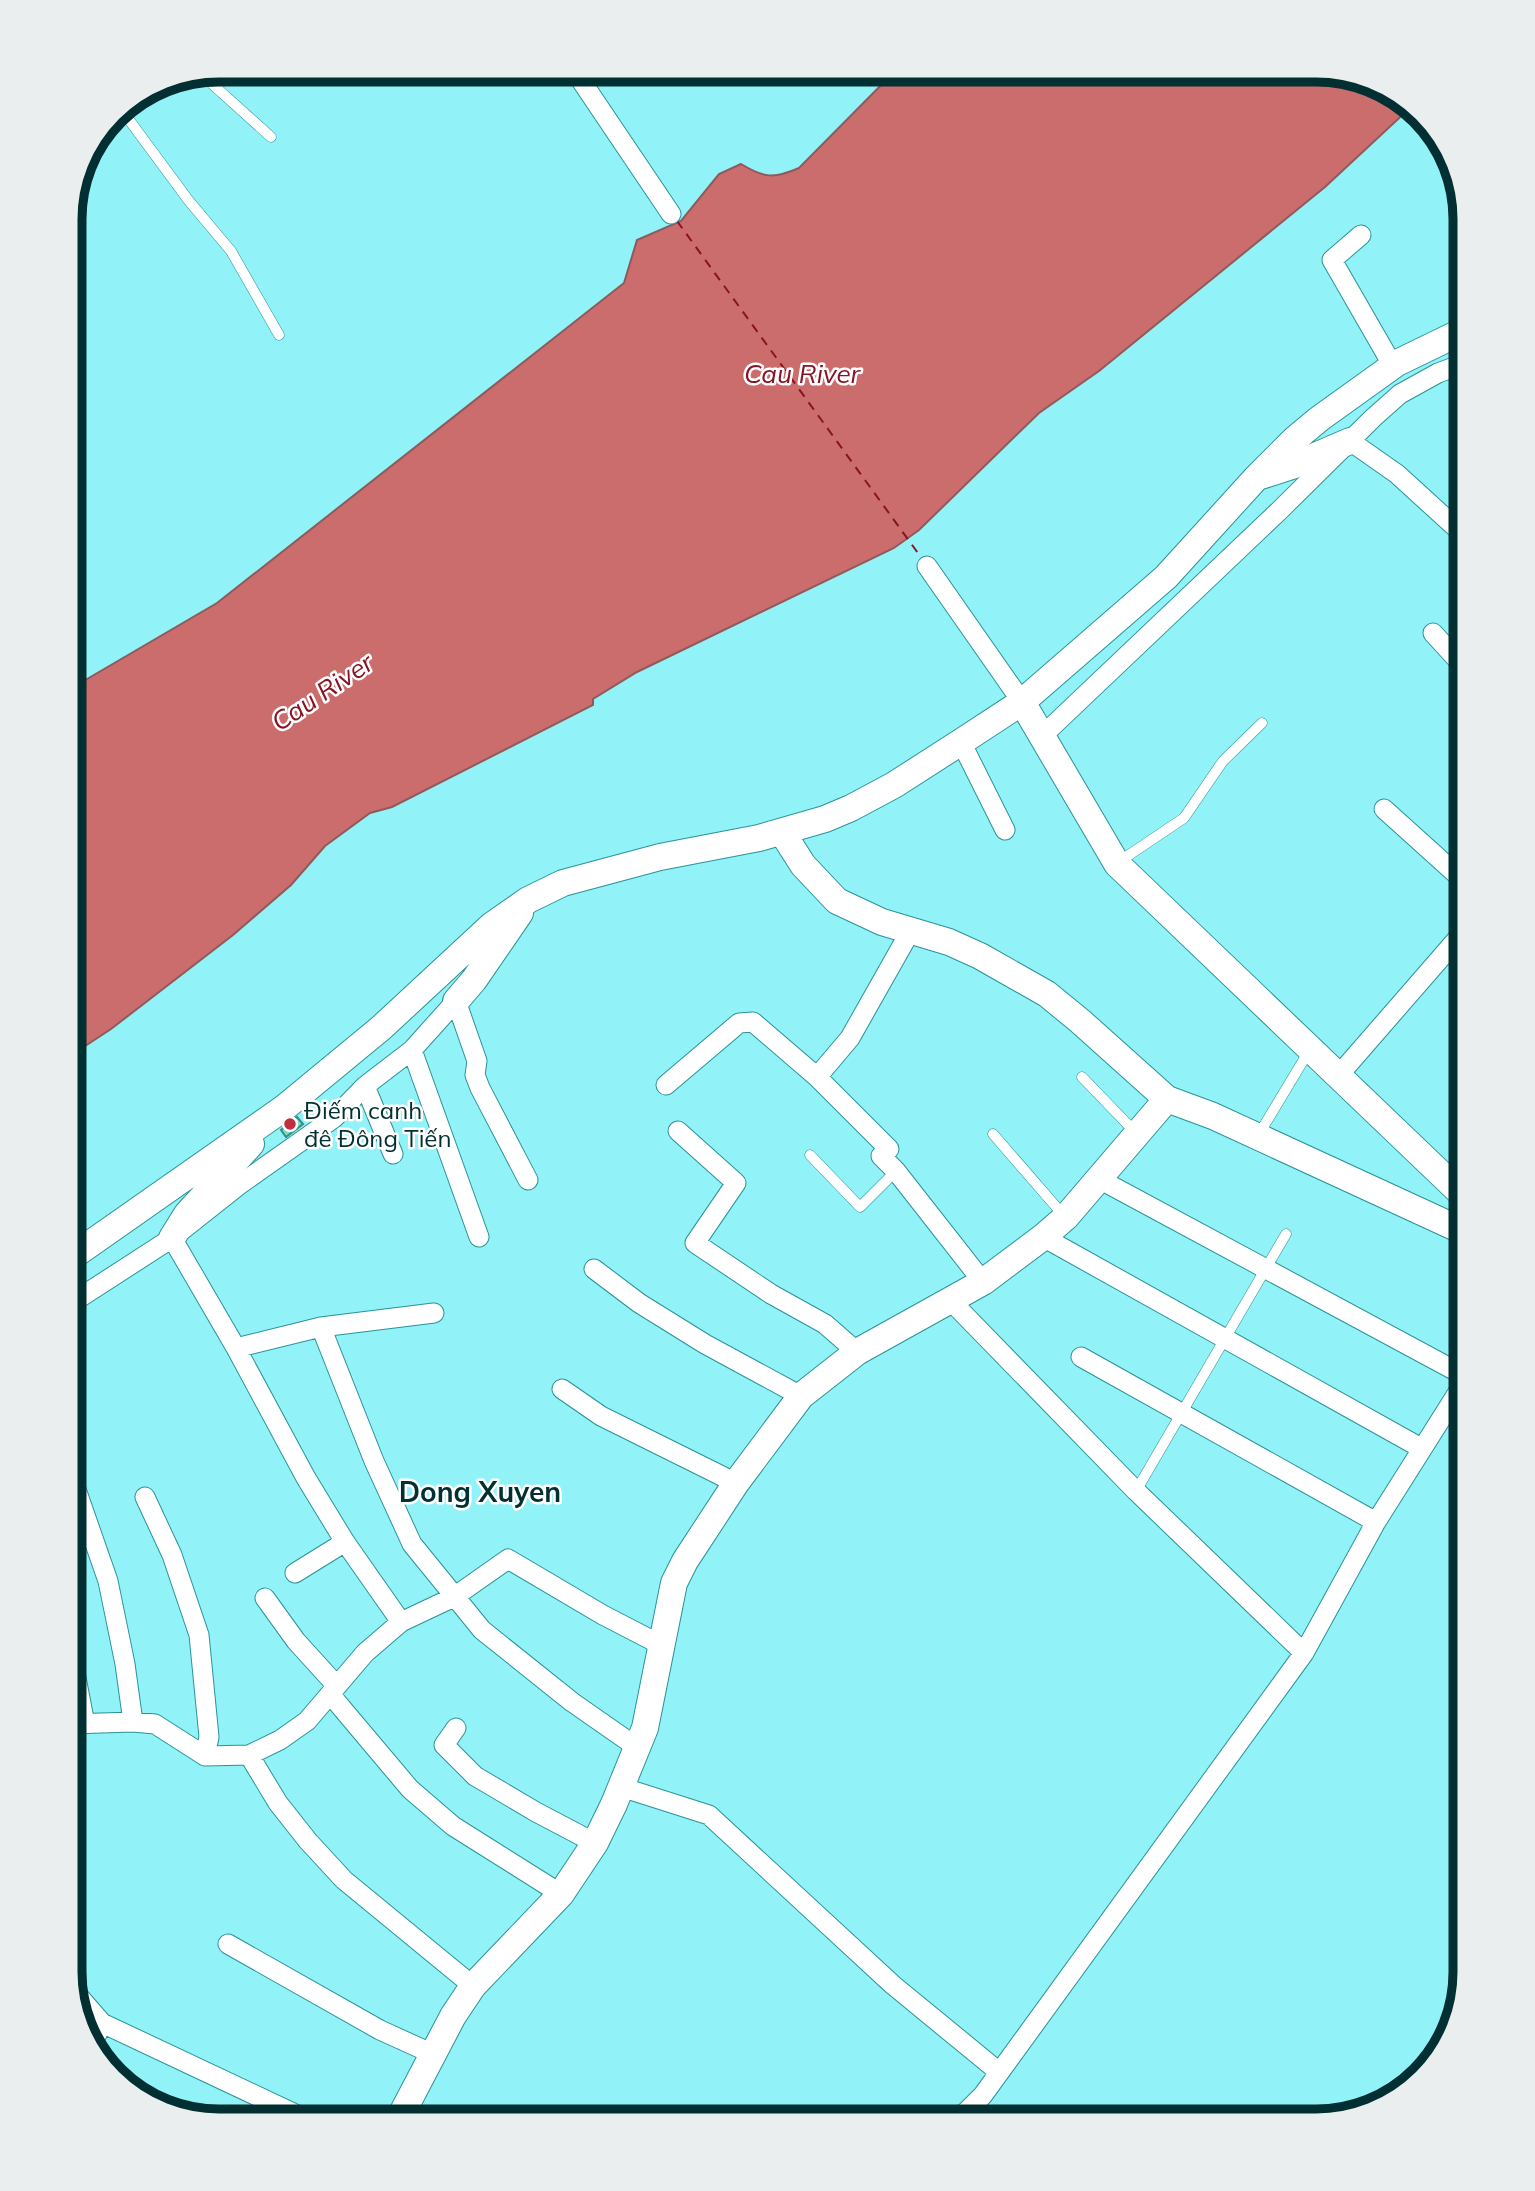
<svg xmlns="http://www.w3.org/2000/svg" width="1535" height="2191" font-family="Mulish,sans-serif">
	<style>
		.water { fill: #cb6d6d; stroke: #8f5a5b; stroke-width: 2 }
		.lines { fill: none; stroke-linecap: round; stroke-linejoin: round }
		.ferry { stroke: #881324; stroke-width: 2; stroke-dasharray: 9 7; stroke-linecap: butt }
		.building { fill: #7bd7c6; stroke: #319182; stroke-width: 2 }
		.lane-casing { stroke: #2a9398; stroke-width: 11 }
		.street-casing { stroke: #2a9398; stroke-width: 21 }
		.secondary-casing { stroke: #2a9398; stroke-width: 28 }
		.lane { stroke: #fff; stroke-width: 10 }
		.street { stroke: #fff; stroke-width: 19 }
		.secondary { stroke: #fff; stroke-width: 26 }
		.poi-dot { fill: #c02f3e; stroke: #fff; stroke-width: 2.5 }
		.labels { text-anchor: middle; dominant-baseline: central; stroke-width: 5; stroke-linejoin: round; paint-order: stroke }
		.poi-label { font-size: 24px; fill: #022f31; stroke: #fff; text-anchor: start }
		.water-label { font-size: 26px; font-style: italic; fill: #881324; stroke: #fff }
		.quarter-label { font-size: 28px; font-weight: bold; fill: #022f31; stroke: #fff }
		.rim { fill: none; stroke: #022f31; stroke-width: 9 }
	</style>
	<rect width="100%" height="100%" fill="#91f2f7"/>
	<path class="water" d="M 896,70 L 1325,70 L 1398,95 L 1410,108 L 1325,187 L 1099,371 L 1039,413 L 919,530 L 894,548 L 637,672 L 593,699 L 593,705 L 392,807 L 370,813 L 325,846 L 291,885 L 233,935 L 111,1029 L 70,1056 L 70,689 L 217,603 L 624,283 L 637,240 L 681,221 L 719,174 L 741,164 C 764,178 774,179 799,168 Z"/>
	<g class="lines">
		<path class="ferry" d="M 677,221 L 923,560"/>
	</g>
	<path class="building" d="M 297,1117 L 303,1124 L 286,1137 L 281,1130 Z"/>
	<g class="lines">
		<defs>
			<path id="lane" d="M 201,74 L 271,137
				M 121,109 L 189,201 L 231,251 L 279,335
				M 70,239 L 78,247
				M 1117,863 L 1184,818 L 1223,761 L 1262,723
				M 1082,1077 L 1136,1133
				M 993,1134 L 1065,1217
				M 1259,1134 L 1309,1051
				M 810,1155 L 860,1207 L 896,1171
				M 1136,1491 L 1286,1234"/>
			<path id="street" d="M 574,70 L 671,214
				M 1361,235 L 1332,260 L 1393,366
				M 1350,441 L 1397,474 L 1465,536
				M 927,566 L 1022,702
				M 1433,633 L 1465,668
				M 1041,737 L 1280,510 L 1374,417 L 1400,394 L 1438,373 L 1465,363
				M 961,742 L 1005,830
				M 1384,809 L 1465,882
				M 412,1050 L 479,1237
				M 1338,1076 L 1465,930
				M 817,1077 L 850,1038 L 911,930
				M 666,1085 L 739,1023 L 753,1022 L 817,1077 L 889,1149 L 881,1156 L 896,1171 L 983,1282
				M 365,1086 L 393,1154
				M 678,1131 L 736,1183 L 695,1243 L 771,1294 L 825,1324 L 857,1352
				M 1099,1179 L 1465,1376
				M 1043,1237 L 1421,1448
				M 172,1238 L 236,1348 L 306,1478 L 345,1542 L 401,1622
				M 594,1269 L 639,1303 L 705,1344 L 801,1396
				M 951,1301 L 1136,1491 L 1304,1653
				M 70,1304 L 172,1238 L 239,1185 L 334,1118 L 365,1086 L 412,1050 L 456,1001 L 477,1061 L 475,1075 L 480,1088 L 528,1180
				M 321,1327 L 374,1461 L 412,1544 L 482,1630 L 572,1702 L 638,1748
				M 236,1348 L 321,1327 L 434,1313
				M 1081,1357 L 1376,1522
				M 562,1389 L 601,1416 L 736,1483
				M 70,1472 L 108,1581 L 125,1664 L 133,1722
				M 145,1497 L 172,1555 L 199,1635 L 209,1737 L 205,1756
				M 295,1573 L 345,1542
				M 265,1598 L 296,1641 L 336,1685
				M 72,1657 L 85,1724
				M 330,1694 L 410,1789 L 453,1826 L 561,1894
				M 70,1724 L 133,1722 L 155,1724 L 205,1756 L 249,1755 L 280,1740 L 307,1721 L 365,1653 L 401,1622 L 454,1597 L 508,1559 L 603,1615 L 663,1646
				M 456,1728 L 444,1745 L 475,1776 L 536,1812 L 595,1843
				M 249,1755 L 278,1803 L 308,1841 L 344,1880 L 473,1986
				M 621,1787 L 709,1815 L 893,1985 L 999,2072
				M 228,1944 L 380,2030 L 433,2054
				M 75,1992 L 102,2023 L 310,2121
				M 91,2047 L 102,2023
				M 953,2121 L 967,2111 L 983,2095 L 1304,1653 L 1376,1522 L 1465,1381"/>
			<path id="secondary" d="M 1261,476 L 1292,466 L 1350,441
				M 1022,702 L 1117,864 L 1465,1197
				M 782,832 L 803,865 L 837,901 L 882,922 L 949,942 L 980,956 L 1047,994 L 1080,1021 L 1167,1099 L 1213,1116 L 1465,1232
				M 456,1001 L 474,980 L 520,913
				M 172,1238 L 187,1214 L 251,1144
				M 70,1258 L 284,1108 L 381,1028 L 491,926 L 528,900 L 563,883 L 660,857 L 759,838 L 825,819 L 851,808 L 894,785 L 961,742 L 1022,702 L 1166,577 L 1256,478 L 1295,439 L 1319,419 L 1397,363 L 1465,330
				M 398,2121 L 453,2016 L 473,1986 L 561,1894 L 595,1843 L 614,1804 L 645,1728 L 674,1583 L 685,1561 L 736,1483 L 801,1396 L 857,1352 L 983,1282 L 1043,1237 L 1066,1217 L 1167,1099"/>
		</defs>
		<use href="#lane" class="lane-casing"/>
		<use href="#street" class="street-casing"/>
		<use href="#secondary" class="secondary-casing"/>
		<use href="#lane" class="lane"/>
		<use href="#street" class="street"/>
		<use href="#secondary" class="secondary"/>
	</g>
	<circle class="poi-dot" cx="290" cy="1124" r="7"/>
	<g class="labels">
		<g class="poi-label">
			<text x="304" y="1110">Điếm canh<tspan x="304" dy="28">đê Đông Tiến</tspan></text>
		</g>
		<g class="water-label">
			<text x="802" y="373">Cau River</text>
			<text transform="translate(322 692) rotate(-34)">Cau River</text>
		</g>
		<g class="quarter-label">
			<text x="480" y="1491">Dong Xuyen</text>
		</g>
	</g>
	<path d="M0 0H1535V2191H0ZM219 82H1316A137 137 0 0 1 1453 219V1972A137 137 0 0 1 1316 2109H219A137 137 0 0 1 82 1972V219A137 137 0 0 1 219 82Z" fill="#ebeeef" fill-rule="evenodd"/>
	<path class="rim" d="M219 82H1316A137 137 0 0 1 1453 219V1972A137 137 0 0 1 1316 2109H219A137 137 0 0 1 82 1972V219A137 137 0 0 1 219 82Z"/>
</svg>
